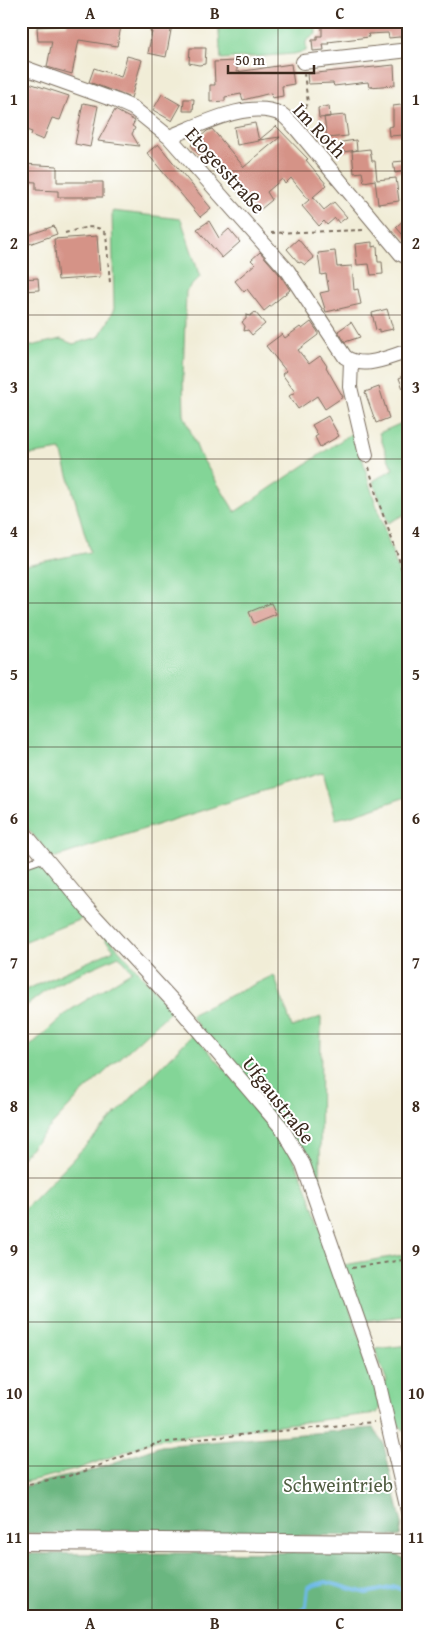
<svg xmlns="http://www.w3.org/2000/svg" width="430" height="1637" font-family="'Gentium Book Plus',serif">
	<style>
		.green { fill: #83d597; stroke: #5f805a }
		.forest { fill: #6ab680; stroke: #52704f }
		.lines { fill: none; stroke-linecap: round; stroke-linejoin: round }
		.stream { stroke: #6db9e7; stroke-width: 4 }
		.building { fill: #d59387 }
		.service-casing { stroke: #7b6e5f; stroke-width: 9 }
		.minor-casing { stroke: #7b6e5f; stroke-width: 16 }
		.tertiary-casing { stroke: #7b6e5f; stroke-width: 20 }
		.path { stroke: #7b6e5f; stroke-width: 2; stroke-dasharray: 4 4; stroke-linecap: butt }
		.service { stroke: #fff; stroke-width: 7 }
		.minor { stroke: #fff; stroke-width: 14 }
		.tertiary { stroke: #fff; stroke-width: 18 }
		.grid { fill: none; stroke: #3b2a1e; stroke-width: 1; stroke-opacity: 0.55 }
		.labels { text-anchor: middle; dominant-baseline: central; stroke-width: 4; stroke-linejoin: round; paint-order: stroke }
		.street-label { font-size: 20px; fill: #3b2a1e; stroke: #fff }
		.park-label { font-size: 20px; fill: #515d42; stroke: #fff }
		.neatline { fill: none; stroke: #3b2a1e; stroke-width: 2 }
		.grid-label { font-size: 16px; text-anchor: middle; font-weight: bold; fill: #3b2a1e }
	</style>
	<rect width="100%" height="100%" fill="#fff"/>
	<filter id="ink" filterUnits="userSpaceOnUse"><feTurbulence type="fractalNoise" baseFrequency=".02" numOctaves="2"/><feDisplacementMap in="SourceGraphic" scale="10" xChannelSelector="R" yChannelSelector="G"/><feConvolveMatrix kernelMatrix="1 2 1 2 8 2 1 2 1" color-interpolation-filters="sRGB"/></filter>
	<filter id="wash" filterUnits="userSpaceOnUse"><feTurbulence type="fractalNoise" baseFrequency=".0096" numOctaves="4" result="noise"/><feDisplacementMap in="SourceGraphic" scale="20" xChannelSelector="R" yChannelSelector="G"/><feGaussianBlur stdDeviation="1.12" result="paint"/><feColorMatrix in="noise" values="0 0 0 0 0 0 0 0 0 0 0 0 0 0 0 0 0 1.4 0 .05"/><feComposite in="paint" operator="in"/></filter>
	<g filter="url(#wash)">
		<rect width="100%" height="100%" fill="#f1edd7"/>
		<path class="green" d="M 218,21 L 315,21 L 316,34 L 306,41 L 306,51 L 294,54 L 221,59 Z
			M 112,211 L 181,219 L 200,277 L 186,291 L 183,377 L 184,415 L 200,455 L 235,512 L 355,431 L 369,483 L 405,591 L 409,591 L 409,796 L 353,815 L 336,819 L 323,772 L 53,858 L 21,821 L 21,566 L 90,552 L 61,450 L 21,456 L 21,394 L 27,347 L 61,339 L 73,344 L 99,337 L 114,309 Z
			M 404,422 L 409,439 L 409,512 L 388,523 L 373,481 L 393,469 L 387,456 L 379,433 Z
			M 38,865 L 47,869 L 192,1032 L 266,1117 L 289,1149 L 306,1186 L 371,1369 L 380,1408 L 377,1413 L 157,1440 L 75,1470 L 21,1483 L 21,1213 L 192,1035 L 171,1011 L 80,1095 L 21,1158 L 21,1054 L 69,1011 L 132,971 L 119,956 L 67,979 L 44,992 L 21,1010 L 21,992 L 114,950 L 86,917 L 21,943 L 21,870 Z
			M 274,975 L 292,1027 L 321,1017 L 320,1182 L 316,1183 L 190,1015 Z
			M 409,1254 L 409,1315 L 364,1321 L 344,1265 Z
			M 409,1345 L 409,1436 L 402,1428 L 391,1421 L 383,1383 L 387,1381 L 375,1349 Z"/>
		<path class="forest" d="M 373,1428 L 383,1442 L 402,1524 L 400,1536 L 21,1533 L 21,1487 L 90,1471 L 161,1446 Z
			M 379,1552 L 398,1555 L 409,1562 L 409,1613 L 395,1616 L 21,1616 L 21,1554 Z"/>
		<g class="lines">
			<path class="stream" d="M 286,1616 L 296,1615 L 306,1606 L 308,1587 L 326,1582 L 366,1593 L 395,1587 L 409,1592"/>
		</g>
		<g id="blocks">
			<path class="building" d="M 67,21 L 92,21 L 121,27 L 117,46 L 79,40 L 72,74 L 47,67 L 52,41 L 38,41 L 37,27 L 67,25 Z
				M 152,21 L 172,25 L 166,57 L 148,53 L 152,32 L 150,32 Z
				M 349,21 L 409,21 L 409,36 L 389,38 L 388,33 L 368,34 L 369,37 L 328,42 L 329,44 L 323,44 L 324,50 L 313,51 L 312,40 L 317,40 L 317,36 L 322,36 L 322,25 Z
				M 190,48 L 206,48 L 205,64 L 199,65 L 189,63 Z
				M 127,56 L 142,60 L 131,98 L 89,82 L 94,68 L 121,77 Z
				M 237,61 L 237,72 L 291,64 L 294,84 L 282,86 L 283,96 L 272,98 L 271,93 L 243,100 L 241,94 L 225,97 L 225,101 L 210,102 L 210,85 L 215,85 L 214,62 Z
				M 394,65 L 395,85 L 369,87 L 368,82 L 334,86 L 333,83 L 308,84 L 307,74 Z
				M 29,83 L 69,96 L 60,120 L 52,118 L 43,140 L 31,135 L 32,132 L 21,128 L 21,106 Z
				M 162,94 L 181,105 L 172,121 L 153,110 Z
				M 184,99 L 194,99 L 193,111 L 183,111 Z
				M 83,103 L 98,106 L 90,147 L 75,144 Z
				M 409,104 L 409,123 L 402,124 L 404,135 L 389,136 L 388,127 L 393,126 L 393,106 Z
				M 329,106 L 330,117 L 319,118 L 318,108 Z
				M 115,110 L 135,121 L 132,126 L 135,128 L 132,134 L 139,146 L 98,141 Z
				M 345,115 L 348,136 L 327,138 L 324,117 Z
				M 255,123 L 259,141 L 237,145 L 234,127 Z
				M 276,126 L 308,159 L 306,160 L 327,185 L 313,197 L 324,210 L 334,202 L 347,217 L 339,223 L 335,218 L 327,225 L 324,221 L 319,226 L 302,206 L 309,200 L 291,178 L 285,184 L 282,179 L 267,192 L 272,200 L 256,213 L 204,154 L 201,157 L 191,145 L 207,131 L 212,129 L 244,167 L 280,137 L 259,140 Z
				M 356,140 L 357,150 L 343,152 L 342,142 Z
				M 158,144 L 211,208 L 200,217 L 147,153 Z
				M 370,149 L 372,161 L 375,161 L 377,180 L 396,178 L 399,201 L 378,204 L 375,180 L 364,182 L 362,172 L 354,173 L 352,151 Z
				M 404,161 L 405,171 L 395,173 L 393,162 Z
				M 22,164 L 57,166 L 57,182 L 103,182 L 103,197 L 58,197 L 58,191 L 36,190 L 36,182 L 21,181 Z
				M 409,215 L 409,242 L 396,227 Z
				M 209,221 L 219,238 L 229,229 L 240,242 L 222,258 L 197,229 Z
				M 54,226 L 57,234 L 21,247 L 21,238 Z
				M 97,236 L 100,277 L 58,280 L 54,239 Z
				M 298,239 L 314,258 L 305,265 L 301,262 L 299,263 L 287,249 Z
				M 372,242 L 372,247 L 377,246 L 378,262 L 382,262 L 383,274 L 371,275 L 369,264 L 357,265 L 355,244 Z
				M 335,251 L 337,267 L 352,266 L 354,290 L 358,289 L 361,304 L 326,312 L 320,293 L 329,291 L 326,274 L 321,275 L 318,253 Z
				M 260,252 L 281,276 L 290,290 L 264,311 L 247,289 L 244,292 L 235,281 L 255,264 L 251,260 Z
				M 38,278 L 39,290 L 22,291 L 21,279 Z
				M 387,309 L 393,329 L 379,332 L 379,329 L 376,330 L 372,313 Z
				M 255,312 L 265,324 L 252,335 L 248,330 L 244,331 L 245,326 L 242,322 L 246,319 L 246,315 L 250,316 Z
				M 311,322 L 318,332 L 318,335 L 298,350 L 309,364 L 320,356 L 327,366 L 326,367 L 343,397 L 325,409 L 317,396 L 298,409 L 289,396 L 295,392 L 282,374 L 286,371 L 266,346 L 282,334 L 285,338 L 300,327 L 302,329 Z
				M 351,322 L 360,337 L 345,342 L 338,331 Z
				M 409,374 L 409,402 L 408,402 L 399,378 Z
				M 379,387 L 389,418 L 376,423 L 365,392 Z
				M 328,416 L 339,436 L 320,447 L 315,437 L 318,435 L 312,425 Z
				M 271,603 L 276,614 L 254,623 L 249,612 Z"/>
		</g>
	</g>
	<g filter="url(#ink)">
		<use href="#blocks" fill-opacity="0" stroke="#7b6e5f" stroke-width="1"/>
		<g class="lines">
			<defs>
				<path id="service" d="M 21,866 L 44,858"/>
				<path id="minor" d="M 303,62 L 409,50
					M 22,67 L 117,101 L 133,108 L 169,137 L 288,271 L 345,357 C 364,370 388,357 409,351
					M 169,137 C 201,125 248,99 281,114 C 286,117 291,123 295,127 L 401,254 L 409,258
					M 351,361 L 350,387 L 366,455
					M 21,829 L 85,906 L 182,1011 L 281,1127 L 303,1164 L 376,1372 L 409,1515"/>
				<path id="tertiary" d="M 21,1541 L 409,1544"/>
			</defs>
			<use href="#service" class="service-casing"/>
			<use href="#minor" class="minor-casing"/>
			<use href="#tertiary" class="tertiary-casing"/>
			<path class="path" d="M 302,115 L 308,103 L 304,74
				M 65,233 C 78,230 96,221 106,234 L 110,283
				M 271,233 L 363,230
				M 369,467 L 377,498 L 398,556 L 409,595
				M 352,1268 L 409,1259
				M 404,1437 L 409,1443
				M 21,1485 L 35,1483 L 77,1474 L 158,1443 L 374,1422"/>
			<use href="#service" class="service"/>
			<use href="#minor" class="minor"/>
			<use href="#tertiary" class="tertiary"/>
		</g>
	</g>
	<path class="grid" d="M 152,21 L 152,1616M 278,21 L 278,1616M 21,171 L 409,171M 21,315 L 409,315M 21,459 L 409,459M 21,603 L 409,603M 21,747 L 409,747M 21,890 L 409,890M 21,1034 L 409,1034M 21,1178 L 409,1178M 21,1322 L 409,1322M 21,1466 L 409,1466"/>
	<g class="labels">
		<g class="street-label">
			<text transform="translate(320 130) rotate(47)">Im Roth</text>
			<text transform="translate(226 170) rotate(48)">Etogesstraße</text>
			<text transform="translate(279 1100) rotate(52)">Ufgaustraße</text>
		</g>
		<g class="park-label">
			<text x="338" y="1484">Schweintrieb</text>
		</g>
	</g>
	<rect width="430" height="1637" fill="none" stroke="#fff" stroke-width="55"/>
	<path d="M228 65v8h86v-8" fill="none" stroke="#3b2a1e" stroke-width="2.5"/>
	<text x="235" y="65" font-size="15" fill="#3b2a1e" stroke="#ffffff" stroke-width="4" paint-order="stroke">50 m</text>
	<rect x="28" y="28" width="374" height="1582" class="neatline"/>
	<g class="grid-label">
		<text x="90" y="19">A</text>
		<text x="215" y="19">B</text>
		<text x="340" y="19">C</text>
		<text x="14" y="105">1</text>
		<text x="416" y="105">1</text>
		<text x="14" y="249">2</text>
		<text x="416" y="249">2</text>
		<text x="14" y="393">3</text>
		<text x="416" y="393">3</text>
		<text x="14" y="537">4</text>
		<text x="416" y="537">4</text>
		<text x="14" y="680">5</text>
		<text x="416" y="680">5</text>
		<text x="14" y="824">6</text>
		<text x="416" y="824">6</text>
		<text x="14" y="968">7</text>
		<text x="416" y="968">7</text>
		<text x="14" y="1112">8</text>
		<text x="416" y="1112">8</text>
		<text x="14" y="1256">9</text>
		<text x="416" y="1256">9</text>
		<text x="14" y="1399">10</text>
		<text x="416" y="1399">10</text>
		<text x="14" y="1543">11</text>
		<text x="416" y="1543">11</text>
		<text x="90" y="1629">A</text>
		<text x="215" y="1629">B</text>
		<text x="340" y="1629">C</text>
	</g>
</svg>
